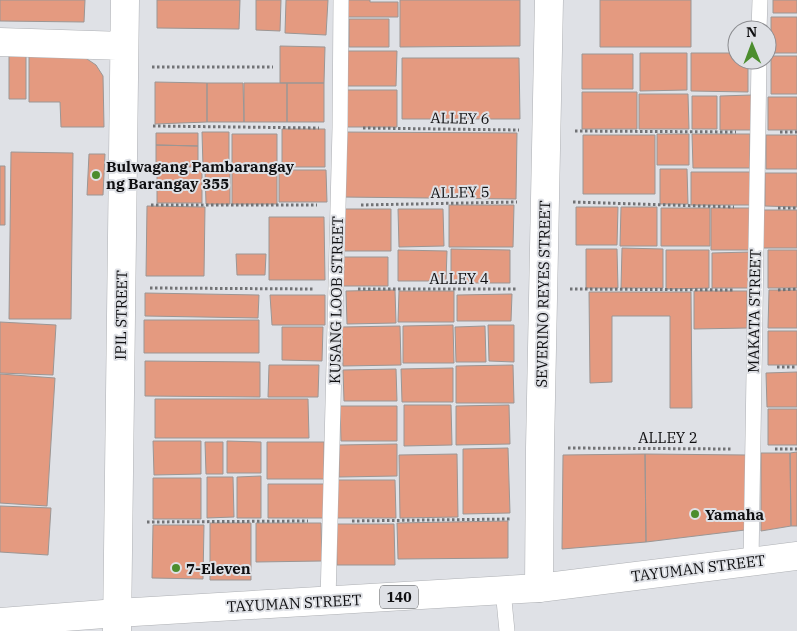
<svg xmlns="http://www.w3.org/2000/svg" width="797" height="631" font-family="'IBM Plex Serif',serif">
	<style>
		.building { fill: #e49a80; stroke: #9b9694 }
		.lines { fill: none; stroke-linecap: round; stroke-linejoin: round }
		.service-casing { stroke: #aeb0b4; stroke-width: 16 }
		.minor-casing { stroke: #aeb0b4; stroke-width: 29 }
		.primary-casing { stroke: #aeb0b4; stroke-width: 29 }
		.path { stroke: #717275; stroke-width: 3; stroke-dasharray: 2.5 2.5; stroke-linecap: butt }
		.service { stroke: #fff; stroke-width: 15 }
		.minor { stroke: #fff; stroke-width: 28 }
		.primary { stroke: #fff; stroke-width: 28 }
		.poi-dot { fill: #4c8d2e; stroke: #dfe1e6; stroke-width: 2 }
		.labels { text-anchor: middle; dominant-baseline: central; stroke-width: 4; stroke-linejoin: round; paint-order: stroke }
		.shield { fill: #dfe1e6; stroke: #4d4e51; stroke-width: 1 }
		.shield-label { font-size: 14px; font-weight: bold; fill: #0f0f11 }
		.street-label { font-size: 15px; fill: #0f0f11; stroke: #dfe1e6 }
		.poi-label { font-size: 15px; font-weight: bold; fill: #0f0f11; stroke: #dfe1e6; text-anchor: start }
	</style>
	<rect width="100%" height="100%" fill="#dfe1e6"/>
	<path class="building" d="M 0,0 L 85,0 L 84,22 L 0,21 Z
		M 157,0 L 240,0 L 239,29 L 157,28 Z
		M 256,0 L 281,0 L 280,31 L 256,30 Z
		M 286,0 L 328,0 L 326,35 L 285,33 Z
		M 345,0 L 370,0 L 370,2 L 398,2 L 398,17 L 345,17 Z
		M 400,0 L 520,0 L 520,46 L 400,47 Z
		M 600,0 L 691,0 L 691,47 L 600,47 Z
		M 773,0 L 797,0 L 797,13 L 773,13 Z
		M 771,17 L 797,17 L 797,53 L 771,53 Z
		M 349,19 L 389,19 L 389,47 L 349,47 Z
		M 280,46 L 325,47 L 324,83 L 280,83 Z
		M 344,51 L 397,51 L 396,86 L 344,86 Z
		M 640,53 L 687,53 L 687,90 L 640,91 Z
		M 691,53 L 737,53 L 737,60 L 748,60 L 748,92 L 691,91 Z
		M 582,54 L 633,54 L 633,89 L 582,89 Z
		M 9,55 L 26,55 L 26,99 L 9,99 Z
		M 29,55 L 81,55 L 96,65 L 103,76 L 104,127 L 61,127 L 60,102 L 29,102 Z
		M 771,56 L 797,56 L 797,94 L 771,94 Z
		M 402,58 L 519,58 L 520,119 L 402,119 Z
		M 155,82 L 207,83 L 207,122 L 155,124 Z
		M 207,83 L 243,83 L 244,122 L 207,122 Z
		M 244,83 L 287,83 L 287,122 L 244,122 Z
		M 287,83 L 324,83 L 324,122 L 287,122 Z
		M 341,90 L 397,90 L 397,127 L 342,127 Z
		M 582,92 L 637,92 L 637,129 L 582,129 Z
		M 639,94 L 688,94 L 689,129 L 639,129 Z
		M 752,95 L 752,130 L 720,130 L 720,96 Z
		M 692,96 L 717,96 L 717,129 L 692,129 Z
		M 768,97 L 797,97 L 797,130 L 768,130 Z
		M 282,129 L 325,129 L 325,167 L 282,167 Z
		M 202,132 L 229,132 L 229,167 L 203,167 Z
		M 341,132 L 517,133 L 516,199 L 341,197 Z
		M 156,133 L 198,133 L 198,146 L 156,145 Z
		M 232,134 L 277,134 L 277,204 L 232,204 Z
		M 657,134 L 689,134 L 689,165 L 657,165 Z
		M 692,134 L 750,134 L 750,168 L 693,168 Z
		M 583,135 L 655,135 L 655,194 L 583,194 Z
		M 766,135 L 797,135 L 797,169 L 766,169 Z
		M 156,145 L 198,146 L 198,167 L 156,167 Z
		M 11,152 L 73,153 L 71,319 L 9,319 Z
		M 89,154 L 105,154 L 103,195 L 87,195 Z
		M 0,166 L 5,166 L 5,225 L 0,225 Z
		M 660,169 L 687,169 L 688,204 L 660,204 Z
		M 205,170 L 230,170 L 230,204 L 206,204 Z
		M 279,170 L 326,170 L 327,202 L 279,202 Z
		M 157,171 L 202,171 L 202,203 L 157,203 Z
		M 691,172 L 752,172 L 751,205 L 691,205 Z
		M 765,173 L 797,173 L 797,207 L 765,206 Z
		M 449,205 L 514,205 L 513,247 L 449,247 Z
		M 147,206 L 205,207 L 204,276 L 146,276 Z
		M 576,207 L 618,207 L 617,245 L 576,245 Z
		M 621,207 L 657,207 L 657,246 L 620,246 Z
		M 661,208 L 710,208 L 710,246 L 661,246 Z
		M 711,208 L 751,208 L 751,250 L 711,250 Z
		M 340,209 L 391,209 L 391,251 L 340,251 Z
		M 398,209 L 443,209 L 444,246 L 399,247 Z
		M 763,210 L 797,210 L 797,248 L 763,248 Z
		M 269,217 L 324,217 L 325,280 L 269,280 Z
		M 622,248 L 663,249 L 663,288 L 621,288 Z
		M 451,249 L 510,250 L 510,283 L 451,283 Z
		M 586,249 L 617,249 L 618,288 L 586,288 Z
		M 398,250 L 447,251 L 446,281 L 398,281 Z
		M 666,250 L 709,250 L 709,288 L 666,289 Z
		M 768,250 L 797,250 L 797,288 L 768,288 Z
		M 751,252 L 750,288 L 712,288 L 712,253 Z
		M 236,254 L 266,254 L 265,275 L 237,275 Z
		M 343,257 L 388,257 L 388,286 L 343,286 Z
		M 395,290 L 396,323 L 347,324 L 346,291 Z
		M 769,290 L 797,290 L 797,328 L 768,328 Z
		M 399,291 L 454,291 L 454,322 L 398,322 Z
		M 694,291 L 747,291 L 747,328 L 694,329 Z
		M 589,292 L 691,292 L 692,408 L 670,408 L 670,316 L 612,316 L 612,382 L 590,383 Z
		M 145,293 L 259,295 L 258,318 L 145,316 Z
		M 512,294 L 511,321 L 457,321 L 457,295 Z
		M 270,295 L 325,295 L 325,325 L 272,325 Z
		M 144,320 L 259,320 L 259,353 L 144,353 Z
		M 0,322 L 56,325 L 53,375 L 0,373 Z
		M 453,325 L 454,363 L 403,363 L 403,326 Z
		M 488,325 L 514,325 L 514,362 L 489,361 Z
		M 400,326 L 401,365 L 343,366 L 342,327 Z
		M 485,326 L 486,362 L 456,362 L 455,327 Z
		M 282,327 L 323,327 L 322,361 L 282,360 Z
		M 768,331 L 797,331 L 797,365 L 768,365 Z
		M 145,361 L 260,362 L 260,397 L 145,396 Z
		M 269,365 L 319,365 L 318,397 L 268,397 Z
		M 513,365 L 514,403 L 456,403 L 456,366 Z
		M 453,368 L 453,402 L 402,402 L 401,369 Z
		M 396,369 L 397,401 L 344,401 L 343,370 Z
		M 797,372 L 797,407 L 767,407 L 766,373 Z
		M 0,374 L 55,378 L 47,506 L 0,503 Z
		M 155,399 L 308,399 L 309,438 L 155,438 Z
		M 404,405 L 451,405 L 452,445 L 404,446 Z
		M 509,405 L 510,444 L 456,445 L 456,406 Z
		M 340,406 L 397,406 L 397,441 L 341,441 Z
		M 768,409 L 797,409 L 797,445 L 768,445 Z
		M 153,441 L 201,441 L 201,474 L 154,475 Z
		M 227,441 L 261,442 L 261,473 L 227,473 Z
		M 205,442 L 223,442 L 223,474 L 206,474 Z
		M 267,442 L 324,442 L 324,479 L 267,479 Z
		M 397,444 L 397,476 L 339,477 L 339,445 Z
		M 508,448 L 510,513 L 463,514 L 463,449 Z
		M 797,452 L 797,526 L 791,526 L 790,453 Z
		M 761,453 L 790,453 L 791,526 L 761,531 Z
		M 457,454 L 458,517 L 400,518 L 399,455 Z
		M 645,454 L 747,455 L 745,530 L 646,542 Z
		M 645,454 L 646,542 L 562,549 L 563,455 Z
		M 261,476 L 261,518 L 237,518 L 237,477 Z
		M 207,477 L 233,477 L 234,517 L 207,518 Z
		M 153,478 L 201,478 L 201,519 L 153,519 Z
		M 335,480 L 395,480 L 396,518 L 335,518 Z
		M 268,484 L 324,484 L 324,518 L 268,518 Z
		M 0,506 L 51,508 L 48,555 L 0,552 Z
		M 508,521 L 508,558 L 398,559 L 397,523 Z
		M 210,523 L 251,523 L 251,580 L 210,580 Z
		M 256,523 L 321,523 L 322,561 L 256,562 Z
		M 336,524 L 394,524 L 395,565 L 337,565 Z
		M 153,525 L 204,525 L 203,579 L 152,578 Z"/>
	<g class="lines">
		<defs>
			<path id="service" d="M 759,30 L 760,0
				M 751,562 L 759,60
				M 503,590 L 507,631
				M 328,601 L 340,128 L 341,0"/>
			<path id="minor" d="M 0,42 L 124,46
				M 539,588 L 540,448 L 549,0
				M 117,631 L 125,0"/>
			<path id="primary" d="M 0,622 L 117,613 L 539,588 L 797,556"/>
		</defs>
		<use href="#service" class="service-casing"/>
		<use href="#minor" class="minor-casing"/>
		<use href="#primary" class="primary-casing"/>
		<path class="path" d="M 152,67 L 273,67
			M 153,126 L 319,128
			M 363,128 L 519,130
			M 575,131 L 736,132
			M 780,132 L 797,132
			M 573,202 L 734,207
			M 151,205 L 317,205
			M 361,205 L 517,202
			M 778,208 L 797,208
			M 150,288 L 314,289
			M 358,289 L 516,289
			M 570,289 L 734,290
			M 778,290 L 797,289
			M 777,367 L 797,367
			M 568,448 L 731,449
			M 775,449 L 797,449
			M 352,521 L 511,519
			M 147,522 L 308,521"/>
		<use href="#service" class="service"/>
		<use href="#minor" class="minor"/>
		<use href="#primary" class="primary"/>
	</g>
	<g class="poi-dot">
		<circle cx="96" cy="175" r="5"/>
		<circle cx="695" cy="514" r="5"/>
		<circle cx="176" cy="568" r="5"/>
	</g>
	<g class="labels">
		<rect class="shield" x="380" y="585.5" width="38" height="23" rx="4"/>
		<g class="shield-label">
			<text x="399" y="597">140</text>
		</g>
		<g class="street-label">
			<text transform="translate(460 118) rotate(1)">ALLEY 6</text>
			<text transform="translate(460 192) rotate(-1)">ALLEY 5</text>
			<text x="459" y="278">ALLEY 4</text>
			<text transform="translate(543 294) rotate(-89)">SEVERINO REYES STREET</text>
			<text transform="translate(336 300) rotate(-89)">KUSANG LOOB STREET</text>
			<text transform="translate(754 311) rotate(-89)">MAKATA STREET</text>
			<text transform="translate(121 315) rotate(-89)">IPIL STREET</text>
			<text x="668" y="437">ALLEY 2</text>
			<text transform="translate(698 568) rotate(-7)">TAYUMAN STREET</text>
			<text transform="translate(294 603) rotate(-3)">TAYUMAN STREET</text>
		</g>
		<g class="poi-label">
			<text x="106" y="166">Bulwagang Pambarangay<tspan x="106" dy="17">ng Barangay 355</tspan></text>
			<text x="705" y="514">Yamaha</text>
			<text x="186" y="568">7-Eleven</text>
		</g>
	</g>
	<g transform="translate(752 45) rotate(359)"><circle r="24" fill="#dfe1e6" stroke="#8c8d91"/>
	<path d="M0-4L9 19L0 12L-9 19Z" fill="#4c8d2e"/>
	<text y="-8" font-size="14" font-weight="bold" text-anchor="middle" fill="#0f0f11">N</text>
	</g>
</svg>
